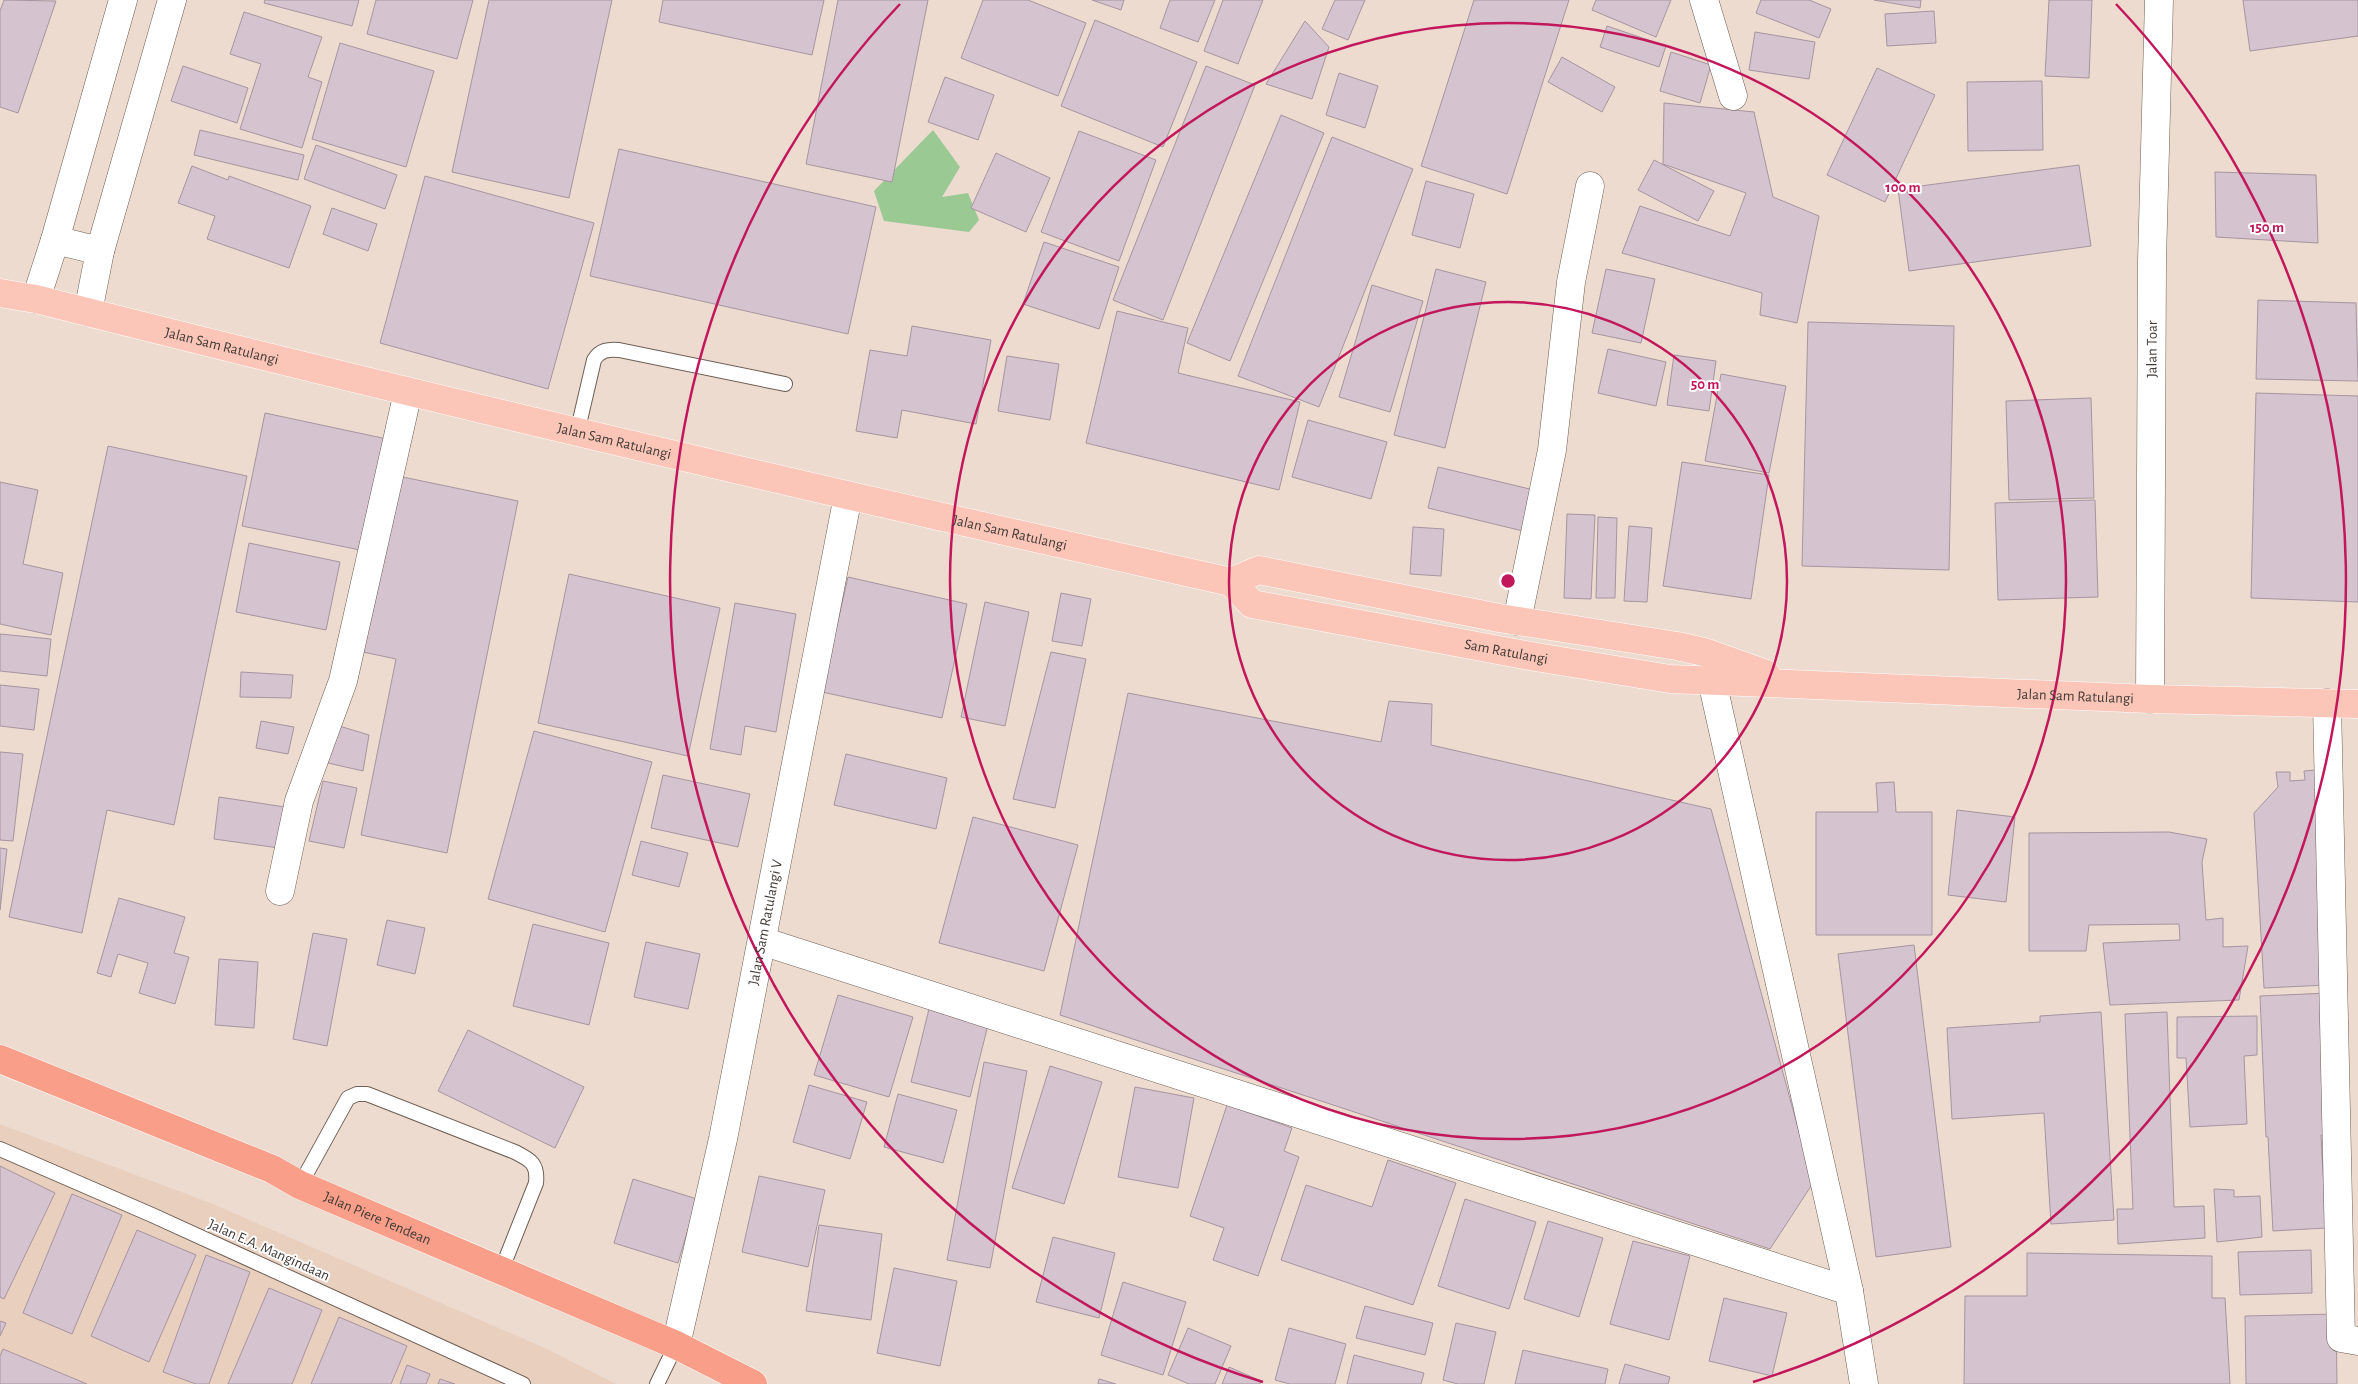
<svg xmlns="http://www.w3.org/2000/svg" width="2358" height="1384" font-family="'Alegreya Sans',sans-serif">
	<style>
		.built { fill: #e8cfbe }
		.green { fill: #9ac994 }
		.building { fill: #d5c3cf; stroke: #a694a0 }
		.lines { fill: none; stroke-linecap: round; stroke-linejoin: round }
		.lane-casing { stroke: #6f5f55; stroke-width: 16 }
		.street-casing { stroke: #6f5f55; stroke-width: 29 }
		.secondary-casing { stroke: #6f5f55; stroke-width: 29 }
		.primary-casing { stroke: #fff; stroke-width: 29 }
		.highway-casing { stroke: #fff; stroke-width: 29 }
		.lane { stroke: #fff; stroke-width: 14 }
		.street { stroke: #fff; stroke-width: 28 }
		.secondary { stroke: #fff; stroke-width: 28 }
		.primary { stroke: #fbc5b8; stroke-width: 28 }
		.highway { stroke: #f99e89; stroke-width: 28 }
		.ring { fill: none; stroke: #c2185b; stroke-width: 2.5 }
		.labels { text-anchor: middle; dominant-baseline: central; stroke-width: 4; stroke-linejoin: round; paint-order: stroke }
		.street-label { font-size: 15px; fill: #423b36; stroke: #fff }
		.centre { fill: #c2185b; stroke: #fff; stroke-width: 2.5 }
		.ring-label { font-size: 15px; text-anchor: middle; font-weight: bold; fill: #c2185b; stroke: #fff; stroke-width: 4; stroke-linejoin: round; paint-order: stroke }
	</style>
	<rect width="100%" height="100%" fill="#eddbcf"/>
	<path class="built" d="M 0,1124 L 208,1202 L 547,1349 L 616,1384 L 0,1384 Z"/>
	<path class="green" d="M 933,130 L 960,167 L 942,197 L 968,193 L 979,220 L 969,232 L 884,221 L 874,191 Z"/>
	<path class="building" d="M 4,0 L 56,1 L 18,113 L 0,107 L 0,11 Z
		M 265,0 L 359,0 L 352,26 L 264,3 Z
		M 376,0 L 473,0 L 457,59 L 367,34 Z
		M 489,0 L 612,0 L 569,198 L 452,172 Z
		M 663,0 L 824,0 L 812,55 L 659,22 Z
		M 838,0 L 928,0 L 892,182 L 806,164 Z
		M 983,0 L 1028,0 L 1086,23 L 1058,96 L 961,58 Z
		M 1092,0 L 1124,0 L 1121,10 Z
		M 1170,0 L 1215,0 L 1198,42 L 1160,28 Z
		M 1223,0 L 1263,0 L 1238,64 L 1204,51 Z
		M 1335,0 L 1365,0 L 1348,40 L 1322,29 Z
		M 1474,0 L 1569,0 L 1507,194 L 1421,166 Z
		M 1596,0 L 1671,0 L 1656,37 L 1592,10 Z
		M 1761,0 L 1809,0 L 1831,9 L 1819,38 L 1756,13 Z
		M 1874,0 L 1921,0 L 1920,8 Z
		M 2049,0 L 2092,0 L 2089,78 L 2045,76 Z
		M 2243,0 L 2358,0 L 2358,36 L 2250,51 Z
		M 1934,11 L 1936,43 L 1887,46 L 1885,14 Z
		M 244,12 L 322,37 L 308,77 L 322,82 L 302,148 L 240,129 L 261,64 L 230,54 Z
		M 1095,20 L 1197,62 L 1163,147 L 1061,106 Z
		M 1305,21 L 1329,47 L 1312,99 L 1266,84 Z
		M 1607,26 L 1666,46 L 1659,67 L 1600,47 Z
		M 1755,32 L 1815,42 L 1809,79 L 1749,70 Z
		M 340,43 L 434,71 L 406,167 L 312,139 Z
		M 1671,52 L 1711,65 L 1700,103 L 1660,91 Z
		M 1562,57 L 1615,87 L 1602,112 L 1548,82 Z
		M 183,66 L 248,88 L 237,123 L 171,101 Z
		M 1206,66 L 1255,85 L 1163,320 L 1113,300 Z
		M 1877,68 L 1935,95 L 1885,202 L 1827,175 Z
		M 1339,73 L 1378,86 L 1365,128 L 1326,115 Z
		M 945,77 L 994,95 L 978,140 L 928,122 Z
		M 2042,81 L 2043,150 L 1968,151 L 1967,82 Z
		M 1664,103 L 1754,112 L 1773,197 L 1819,216 L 1797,323 L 1760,315 L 1762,293 L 1622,253 L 1640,206 L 1730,236 L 1746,193 L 1663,164 Z
		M 1281,115 L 1324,133 L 1230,361 L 1187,343 Z
		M 200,130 L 304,155 L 298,180 L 194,155 Z
		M 1079,131 L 1156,160 L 1119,261 L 1041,232 Z
		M 1332,137 L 1413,169 L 1319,407 L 1238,376 Z
		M 316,145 L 397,175 L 385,209 L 304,179 Z
		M 619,149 L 876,207 L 848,334 L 590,276 Z
		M 996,153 L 1050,178 L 1026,232 L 971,208 Z
		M 1654,160 L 1714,191 L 1698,221 L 1638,190 Z
		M 2079,165 L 2091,246 L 1909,271 L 1898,189 Z
		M 192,166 L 228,180 L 229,176 L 311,206 L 289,268 L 207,239 L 215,216 L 178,203 Z
		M 2215,172 L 2316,175 L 2318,243 L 2216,237 Z
		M 425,176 L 594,223 L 548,389 L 380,343 Z
		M 1426,181 L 1474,194 L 1460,248 L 1412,235 Z
		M 332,208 L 377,224 L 368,251 L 323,234 Z
		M 1044,242 L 1119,267 L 1099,329 L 1023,304 Z
		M 1436,269 L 1486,282 L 1445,448 L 1394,435 Z
		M 1606,269 L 1655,279 L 1641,343 L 1592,333 Z
		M 1372,285 L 1423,301 L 1390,412 L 1339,397 Z
		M 2258,300 L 2356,303 L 2358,381 L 2256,379 Z
		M 1117,311 L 1188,328 L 1178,373 L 1300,402 L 1279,490 L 1086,443 Z
		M 1808,322 L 1954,326 L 1949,570 L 1802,566 Z
		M 912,326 L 991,340 L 976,424 L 902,410 L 897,438 L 856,431 L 870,350 L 907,356 Z
		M 1608,349 L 1666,362 L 1656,406 L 1598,393 Z
		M 1674,355 L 1716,361 L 1709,411 L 1667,405 Z
		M 1007,356 L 1059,364 L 1050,420 L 998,411 Z
		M 1721,374 L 1786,386 L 1769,473 L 1705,461 Z
		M 2256,393 L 2358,396 L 2358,602 L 2251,598 Z
		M 2091,398 L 2094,498 L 2009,500 L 2006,401 Z
		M 265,413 L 387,439 L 365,551 L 242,526 Z
		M 1308,420 L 1387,442 L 1371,499 L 1292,477 Z
		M 108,446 L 247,476 L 174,825 L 107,810 L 82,933 L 9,917 Z
		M 1682,462 L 1769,475 L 1751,599 L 1663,586 Z
		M 1438,467 L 1538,491 L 1527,532 L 1428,508 Z
		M 398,476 L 518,501 L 447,853 L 361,835 L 396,659 L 363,652 Z
		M 0,482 L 38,490 L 23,564 L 63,573 L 51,635 L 0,624 Z
		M 2095,500 L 2098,597 L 1998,600 L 1995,503 Z
		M 1567,514 L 1595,515 L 1591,599 L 1564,598 Z
		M 1598,517 L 1617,518 L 1615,598 L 1596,598 Z
		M 1629,526 L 1652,528 L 1647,602 L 1624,601 Z
		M 1413,527 L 1444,529 L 1441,576 L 1410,574 Z
		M 249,543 L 340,562 L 326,630 L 236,612 Z
		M 569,574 L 720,608 L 688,756 L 538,723 Z
		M 848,577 L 967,604 L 942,718 L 822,692 Z
		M 1061,593 L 1091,599 L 1082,646 L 1052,641 Z
		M 985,602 L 1029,612 L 1005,726 L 961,717 Z
		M 735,603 L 796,614 L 776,732 L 745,726 L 741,755 L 710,749 Z
		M 0,634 L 51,639 L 47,676 L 0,671 Z
		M 1051,652 L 1086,659 L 1055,808 L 1013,799 Z
		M 241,672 L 293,675 L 291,698 L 240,697 Z
		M 0,685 L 39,689 L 34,730 L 0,726 Z
		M 1128,693 L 1381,742 L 1389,701 L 1432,704 L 1431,745 L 1711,809 L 1813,1183 L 1770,1249 L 1060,1015 Z
		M 261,721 L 294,727 L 288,754 L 256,748 Z
		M 336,725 L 369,735 L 363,771 L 328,763 Z
		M 534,731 L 652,762 L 605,932 L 488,899 Z
		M 0,752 L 23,754 L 13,841 L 0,840 Z
		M 846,754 L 947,778 L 936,829 L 834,805 Z
		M 2315,770 L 2327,985 L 2264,988 L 2254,813 L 2278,787 L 2276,772 L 2290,772 L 2290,781 L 2305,780 L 2304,771 Z
		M 663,775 L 750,794 L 738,847 L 651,828 Z
		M 323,781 L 357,788 L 344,848 L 309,841 Z
		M 1894,782 L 1896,812 L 1932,812 L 1932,935 L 1816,935 L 1816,812 L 1878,812 L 1876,783 Z
		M 219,797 L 285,807 L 279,848 L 214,839 Z
		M 1957,810 L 2015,817 L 2006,902 L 1948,895 Z
		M 973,817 L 1078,845 L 1044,971 L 939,943 Z
		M 2169,832 L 2207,839 L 2202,862 L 2206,920 L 2223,918 L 2223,947 L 2248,946 L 2239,1000 L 2110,1005 L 2103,943 L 2180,940 L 2179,924 L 2089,925 L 2086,951 L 2029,951 L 2029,833 Z
		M 641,841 L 688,853 L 679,887 L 632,875 Z
		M 0,848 L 7,849 L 0,910 Z
		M 119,898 L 185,917 L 174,953 L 189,957 L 175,1004 L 139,993 L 148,963 L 118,954 L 111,977 L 97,973 Z
		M 387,920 L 425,928 L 415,974 L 377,965 Z
		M 533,924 L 609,943 L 589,1025 L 513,1006 Z
		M 313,933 L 347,939 L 327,1046 L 293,1039 Z
		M 646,942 L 700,954 L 688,1009 L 634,997 Z
		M 1914,945 L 1951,1247 L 1876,1257 L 1838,954 Z
		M 219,959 L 258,962 L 254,1028 L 215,1025 Z
		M 2329,993 L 2334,1135 L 2321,1135 L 2326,1228 L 2273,1231 L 2268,1137 L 2266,1137 L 2260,996 Z
		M 838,995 L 913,1017 L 889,1097 L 814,1075 Z
		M 929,1009 L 988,1025 L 970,1097 L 911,1082 Z
		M 2101,1012 L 2114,1220 L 2051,1224 L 2044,1113 L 1952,1119 L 1947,1028 L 2040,1022 L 2040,1016 Z
		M 2167,1012 L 2174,1207 L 2204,1206 L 2205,1238 L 2118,1244 L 2117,1209 L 2133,1209 L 2125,1014 Z
		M 2257,1016 L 2257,1055 L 2244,1056 L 2247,1124 L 2190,1127 L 2186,1058 L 2177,1058 L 2177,1017 Z
		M 468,1030 L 584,1087 L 555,1148 L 438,1091 Z
		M 984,1062 L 1027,1071 L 990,1268 L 947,1260 Z
		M 1050,1066 L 1102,1082 L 1064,1204 L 1012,1188 Z
		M 809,1085 L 867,1102 L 850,1159 L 793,1142 Z
		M 1135,1087 L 1194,1098 L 1178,1188 L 1118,1177 Z
		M 898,1094 L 957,1110 L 943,1163 L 884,1147 Z
		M 1227,1105 L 1292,1128 L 1284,1151 L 1299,1157 L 1258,1276 L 1213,1260 L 1224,1228 L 1190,1216 Z
		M 1388,1160 L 1456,1183 L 1413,1305 L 1281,1260 L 1306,1185 L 1372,1207 Z
		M 0,1166 L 55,1193 L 4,1299 L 0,1297 Z
		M 759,1176 L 825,1190 L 808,1267 L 742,1252 Z
		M 633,1179 L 697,1199 L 678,1263 L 614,1243 Z
		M 2214,1189 L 2234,1190 L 2234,1197 L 2260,1196 L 2262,1237 L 2217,1242 Z
		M 72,1194 L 122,1215 L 72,1334 L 23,1313 Z
		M 1465,1199 L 1536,1222 L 1509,1309 L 1438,1286 Z
		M 1548,1221 L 1603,1238 L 1579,1317 L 1524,1299 Z
		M 819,1225 L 882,1234 L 871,1320 L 806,1311 Z
		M 137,1230 L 196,1255 L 149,1362 L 91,1336 Z
		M 1053,1237 L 1115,1253 L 1099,1318 L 1036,1302 Z
		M 1633,1241 L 1690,1256 L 1669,1340 L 1610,1324 Z
		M 2311,1250 L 2312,1293 L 2240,1295 L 2238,1252 Z
		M 2027,1253 L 2212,1256 L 2212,1298 L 2225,1298 L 2230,1384 L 1964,1384 L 1965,1296 L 2027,1296 Z
		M 206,1255 L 250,1272 L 209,1384 L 196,1384 L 163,1372 Z
		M 894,1268 L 957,1281 L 940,1366 L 877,1353 Z
		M 1123,1282 L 1186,1302 L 1163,1375 L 1101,1355 Z
		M 269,1288 L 322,1310 L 292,1384 L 228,1384 Z
		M 1724,1298 L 1787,1313 L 1772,1376 L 1709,1361 Z
		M 1365,1306 L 1433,1323 L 1425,1355 L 1356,1338 Z
		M 2336,1314 L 2337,1384 L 2246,1384 L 2245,1316 Z
		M 339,1317 L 407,1346 L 391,1384 L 311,1384 Z
		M 0,1321 L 6,1323 L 0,1336 Z
		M 1456,1323 L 1496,1332 L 1484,1384 L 1458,1384 L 1443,1380 Z
		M 1188,1328 L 1231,1346 L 1215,1384 L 1189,1384 L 1168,1375 Z
		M 1289,1328 L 1346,1344 L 1335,1384 L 1290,1384 L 1275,1380 Z
		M 3,1349 L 87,1384 L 0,1384 L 0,1356 Z
		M 1523,1350 L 1608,1369 L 1605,1384 L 1515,1384 Z
		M 1354,1355 L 1424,1373 L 1421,1384 L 1347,1384 Z
		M 1625,1364 L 1670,1377 L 1668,1384 L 1619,1384 Z
		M 407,1365 L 430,1374 L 426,1384 L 400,1384 Z
		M 1229,1367 L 1261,1381 L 1260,1384 L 1222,1384 Z
		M 440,1379 L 455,1384 L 438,1384 Z
		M 1099,1379 L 1116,1384 L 1098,1384 Z"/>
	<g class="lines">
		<defs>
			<path id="lane" d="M 577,433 L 594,360 C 600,350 608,349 619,350 L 785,384
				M 0,1149 L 152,1215 L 523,1384
				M 300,1185 L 348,1098 L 357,1094 L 367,1094 L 515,1152 C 531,1160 538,1164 536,1183 L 501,1271
				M 657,1384 L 676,1345"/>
			<g id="street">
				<path d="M 1704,0 L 1733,96"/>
				<path d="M 1517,621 L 1552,450 L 1571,282 L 1590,186"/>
				<path d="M 1712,681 L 1849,1291 L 1864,1384"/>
				<path d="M 2327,703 L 2341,1338 L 2358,1341"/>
				<path d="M 280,891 L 299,801 L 343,681 L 408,392"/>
				<path d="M 762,941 L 1849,1291"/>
				<path id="s1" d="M 676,1345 L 723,1139 L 848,496"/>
			</g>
			<g id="secondary">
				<path d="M 55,240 L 100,251"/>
				<path d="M 36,299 L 55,240 L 123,0"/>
				<path d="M 88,312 L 100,251 L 172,0"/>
				<path id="s2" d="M 2150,699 L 2152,261 L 2159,0"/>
			</g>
			<g id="primary">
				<path id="s3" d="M 0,293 L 36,299 C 433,400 831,493 1231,582"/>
				<path id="s4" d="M 1231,582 L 1252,604 L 1536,657 L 1670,679 L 2150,699 L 2358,704"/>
				<path d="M 1231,582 L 1259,570 L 1499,618 L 1677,646 L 1704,652 L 1766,674"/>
			</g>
			<g id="highway">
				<path id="s5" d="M 0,1059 L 272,1169 L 300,1185 L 676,1345 L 753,1384"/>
			</g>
		</defs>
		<use href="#lane" class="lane-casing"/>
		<use href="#street" class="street-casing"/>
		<use href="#secondary" class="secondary-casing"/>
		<use href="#primary" class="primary-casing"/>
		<use href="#highway" class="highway-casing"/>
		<use href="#lane" class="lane"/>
		<use href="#street" class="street"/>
		<use href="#secondary" class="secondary"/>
		<use href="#primary" class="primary"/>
		<use href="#highway" class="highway"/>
	</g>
	<g class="ring">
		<circle cx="1508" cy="581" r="279"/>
		<circle cx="1508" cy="581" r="558"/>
		<path d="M1263 1382A838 838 0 0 1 900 4M2116 4A838 838 0 0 1 1753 1382"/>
	</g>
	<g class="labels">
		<g class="street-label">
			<text stroke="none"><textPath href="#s3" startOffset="228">Jalan Sam Ratulangi</textPath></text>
			<text stroke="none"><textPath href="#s2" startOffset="350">Jalan Toar</textPath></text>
			<text stroke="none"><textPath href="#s3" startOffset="632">Jalan Sam Ratulangi</textPath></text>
			<text stroke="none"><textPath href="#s3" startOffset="1038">Jalan Sam Ratulangi</textPath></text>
			<text stroke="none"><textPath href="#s4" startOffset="289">Sam Ratulangi</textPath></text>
			<text stroke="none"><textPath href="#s4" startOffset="861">Jalan Sam Ratulangi</textPath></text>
			<text stroke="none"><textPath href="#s1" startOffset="432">Jalan Sam Ratulangi V</textPath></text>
			<text stroke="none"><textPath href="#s5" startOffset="410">Jalan Piere Tendean</textPath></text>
			<text transform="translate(269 1250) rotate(24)">Jalan E.A. Mangindaan</text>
		</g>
	</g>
	<circle cx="1508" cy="581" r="8" class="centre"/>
	<g class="ring-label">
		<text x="1903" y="192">100 m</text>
		<text x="2267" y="232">150 m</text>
		<text x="1705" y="389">50 m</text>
	</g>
</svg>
